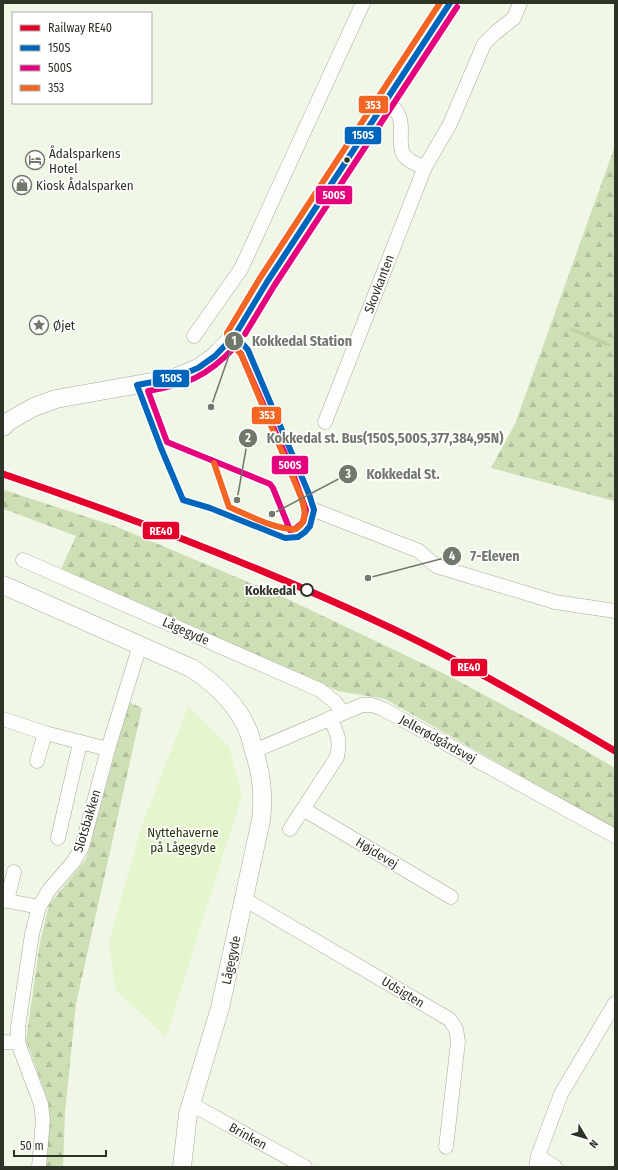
<svg xmlns="http://www.w3.org/2000/svg" width="618" height="1170" font-family="'Fira Sans Condensed',sans-serif">
	<style>
		.forest { fill: url(#forest-firs) }
		.garden { fill: #e5f6ce }
		.lines { fill: none; stroke-linecap: round; stroke-linejoin: round }
		.stream { stroke: #bed2a2; stroke-width: 3.5 }
		.minor-casing { stroke: #a4a99d; stroke-width: 15 }
		.tertiary-casing { stroke: #a4a99d; stroke-width: 19 }
		.minor { stroke: #fdfefb; stroke-width: 14 }
		.tertiary { stroke: #fdfefb; stroke-width: 18 }
		.bus-1-casing { stroke: #fff; stroke-width: 9 }
		.bus-2-casing { stroke: #fff; stroke-width: 9 }
		.bus-3-casing { stroke: #fff; stroke-width: 9 }
		.bus-1 { stroke: #0065bd; stroke-width: 6 }
		.bus-2 { stroke: #e5007d; stroke-width: 6 }
		.bus-3 { stroke: #f26522; stroke-width: 6 }
		.rail-1-casing { stroke: #fff; stroke-width: 10 }
		.rail-1 { stroke: #e4002b; stroke-width: 7 }
		.bus-dot { fill: #2e3328; stroke: #fff; stroke-width: 1.5 }
		.stop-dot { fill: #fff; stroke: #2e3328; stroke-width: 2 }
		.labels { text-anchor: middle; dominant-baseline: central; stroke-width: 3.5; stroke-linejoin: round; paint-order: stroke }
		.poi-label { font-size: 13px; fill: #2e3328; stroke: #fff; text-anchor: start }
		.street-label { font-size: 13px; fill: #2e3328; stroke: #fff }
		.stop-label { font-size: 13px; font-weight: bold; fill: #2e3328; stroke: #fff; text-anchor: end }
		.park-label { font-size: 13px; fill: #273709; stroke: #fff }
		.leader { fill: none; stroke: #72786b; stroke-width: 1.5 }
		.callout-dot { fill: #72786b; stroke: #fff; stroke-width: 1.5 }
		.mark-label { font-size: 12px; text-anchor: middle; font-weight: bold; fill: #fff }
		.callout-label { font-size: 14px; text-anchor: middle; font-weight: bold; fill: #72786b; stroke: #fff; stroke-width: 3.5; stroke-linejoin: round; paint-order: stroke }
		.line-badge { stroke: #fff; stroke-width: 1.5 }
		.badge-label { font-size: 11px; text-anchor: middle; font-weight: bold; fill: #fff }
	</style>
	<defs>
		<pattern id="forest-firs" width="22" height="20" patternUnits="userSpaceOnUse"><rect width="22" height="20" fill="#cedfb6"/><path d="M5 1l3.5 6h-7zM16 11l3.5 6h-7z" fill="#b1c09c"/></pattern>
	</defs>
	<rect width="100%" height="100%" fill="#f0f7e7"/>
	<path class="forest" d="M 615,146 L 615,501 L 614,501 L 491,468 L 515,424 Z
		M 4,490 L 115,526 L 277,594 L 451,677 L 564,738 L 615,768 L 615,829 L 385,699 L 338,691 L 61,569 L 76,536 L 4,509 Z
		M 129,702 L 142,708 L 76,1004 L 65,1113 L 63,1167 L 46,1167 L 49,1104 L 26,1040 L 40,942 L 49,905 L 86,859 Z"/>
	<path class="garden" d="M 188,707 L 212,729 L 229,747 L 242,795 L 166,1037 L 115,989 L 109,941 L 142,825 Z"/>
	<g class="lines">
		<path class="stream" d="M 571,329 L 609,345"/>
		<defs>
			<path id="minor" d="M 386,99 C 390,104 396,109 398,114 C 401,119 401,125 401,130 C 400,155 401,159 425,167
				M 194,336 L 241,269 L 363,3
				M 325,422 L 425,167 L 450,124 L 484,44 L 495,33 L 514,18 L 520,3
				M 314,510 L 419,551 L 436,566 L 555,602 L 615,611
				M 23,560 L 320,690 L 335,702 L 342,712
				M 3,719 L 45,733 L 108,749
				M 254,751 L 362,705 L 372,705 L 383,709 L 615,836
				M 37,761 L 45,733
				M 303,809 L 451,897
				M 290,829 L 337,757 C 341,740 337,733 330,718
				M 58,838 L 80,743
				M 244,899 L 449,1019 L 456,1029 L 458,1042 L 446,1147
				M 3,900 L 39,907
				M 7,901 L 14,872
				M 3,1042 L 18,1043
				M 191,1104 L 305,1167
				M 538,1156 L 555,1167
				M 39,1167 L 43,1120 L 41,1104 L 18,1043 L 18,1027 L 32,934 L 39,907 L 49,890 L 74,861 L 82,847 L 108,749 L 140,645
				M 536,1167 L 538,1156 L 561,1094 L 615,1003"/>
			<path id="tertiary" d="M 3,427 L 9,421 L 34,407 L 56,399 L 174,378 L 198,368 L 215,356 L 235,335 L 267,282 L 450,3
				M 3,585 L 191,668 C 215,683 239,706 249,733 C 251,739 252,745 254,751 C 262,775 264,796 261,820 L 220,1008 L 188,1114 L 182,1167"/>
		</defs>
		<use href="#minor" class="minor-casing"/>
		<use href="#tertiary" class="tertiary-casing"/>
		<use href="#minor" class="minor"/>
		<use href="#tertiary" class="tertiary"/>
		<defs>
			<path id="bus-1" d="M 183,500 L 161,448 L 137,385 L 174,378 L 198,368 L 215,356 L 235,335 L 267,282 L 450,3
				M 183,500 L 210,508 L 285,538 L 298,537 L 305,532 L 310,526 L 314,510 L 309,494 L 248,350 L 235,335"/>
			<path id="bus-2" d="M 245,334 L 274,286 L 457,7
				M 235,347 L 241,354 L 289,463 L 306,510 L 303,522 L 295,529 L 290,530 L 273,488 L 270,484 L 167,442 L 148,391 C 188,384 206,377 235,347 Z"/>
			<path id="bus-3" d="M 214,463 L 229,507 C 246,514 278,531 296,529 C 308,521 305,509 301,497 L 241,354 L 228,340 L 227,333 L 260,278 L 440,3"/>
		</defs>
		<use href="#bus-1" class="bus-1-casing"/>
		<use href="#bus-2" class="bus-2-casing"/>
		<use href="#bus-3" class="bus-3-casing"/>
		<use href="#bus-1" class="bus-1"/>
		<use href="#bus-2" class="bus-2"/>
		<use href="#bus-3" class="bus-3"/>
		<defs>
			<path id="rail-1" d="M 3,474 C 136,519 266,569 393,629 C 469,665 542,708 615,751"/>
		</defs>
		<use href="#rail-1" class="rail-1-casing"/>
		<use href="#rail-1" class="rail-1"/>
	</g>
	<defs>
		<symbol id="hotel-ring" viewBox="-11 -11 22 22"><circle r="9.5" fill="#fff" stroke="#72786b" stroke-width="1.5"/><path d="M-6-4.5h1.5V1H6V5H4.5V3h-9V5H-6ZM-4 0a1.8 1.8 0 1 1 3.6 0ZM.5 0V-2.5h3Q6-2.5 6 0Z" fill="#72786b"/></symbol>
		<symbol id="shop-ring" viewBox="-11 -11 22 22"><circle r="9.5" fill="#fff" stroke="#72786b" stroke-width="1.5"/><path d="M-5-2.5h2.3a2.7 3.5 0 0 1 5.4 0H5L5.5 6h-11ZM-1.5-2.5h3a1.5 2.3 0 0 0-3 0Z" fill="#72786b"/></symbol>
		<symbol id="sight-ring" viewBox="-11 -11 22 22"><circle r="9.5" fill="#fff" stroke="#72786b" stroke-width="1.5"/><path d="M0-6L1.8-2.2L6-1.7L2.9 1.2L3.7 5.4L0 3.3L-3.7 5.4L-2.9 1.2L-6-1.7L-1.8-2.2Z" fill="#72786b"/></symbol>
	</defs>
	<g fill-rule="evenodd">
		<use href="#hotel-ring" x="24" y="149" width="22" height="22"/>
		<use href="#shop-ring" x="11" y="174" width="22" height="22"/>
		<use href="#sight-ring" x="28" y="314" width="22" height="22"/>
	</g>
	<circle class="bus-dot" cx="347" cy="160" r="3.5"/>
	<circle class="stop-dot" cx="307" cy="590" r="6"/>
	<g class="labels">
		<g class="poi-label">
			<text x="49" y="153">Ådalsparkens<tspan x="49" dy="15">Hotel</tspan></text>
			<text x="36" y="185">Kiosk Ådalsparken</text>
			<text x="53" y="325">Øjet</text>
		</g>
		<g class="street-label">
			<text transform="translate(379 284) rotate(-69)">Skovkanten</text>
			<text transform="translate(186 631) rotate(24)">Lågegyde</text>
			<text transform="translate(438 739) rotate(29)">Jellerødgårdsvej</text>
			<text transform="translate(87 821) rotate(-73)">Slotsbakken</text>
			<text transform="translate(377 853) rotate(31)">Højdevej</text>
			<text transform="translate(231 960) rotate(-78)">Lågegyde</text>
			<text transform="translate(403 992) rotate(31)">Udsigten</text>
			<text transform="translate(248 1136) rotate(29)">Brinken</text>
		</g>
		<g class="stop-label">
			<text x="296" y="590">Kokkedal</text>
		</g>
		<g class="park-label">
			<text x="183" y="832">Nyttehaverne<tspan x="183" dy="15">på Lågegyde</tspan></text>
		</g>
	</g>
	<path class="leader" d="M211 407L234 341M237 500L248 438M272 514L348 474M368 578L452 556"/>
	<g class="callout-dot">
		<circle cx="211" cy="407" r="4"/>
		<circle cx="237" cy="500" r="4"/>
		<circle cx="272" cy="514" r="4"/>
		<circle cx="368" cy="578" r="4"/>
		<circle cx="234" cy="341" r="10"/>
		<circle cx="248" cy="438" r="10"/>
		<circle cx="348" cy="474" r="10"/>
		<circle cx="452" cy="556" r="10"/>
	</g>
	<g class="mark-label">
		<text x="234" y="345">1</text>
		<text x="248" y="442">2</text>
		<text x="348" y="478">3</text>
		<text x="452" y="560">4</text>
	</g>
	<g class="callout-label">
		<text x="302" y="346">Kokkedal Station</text>
		<text x="385" y="443">Kokkedal st. Bus(150S,500S,377,384,95N)</text>
		<text x="403" y="479">Kokkedal St.</text>
		<text x="495" y="561">7-Eleven</text>
	</g>
	<g class="line-badge">
		<rect x="358" y="95" width="31" height="19" rx="4" fill="#f26522"/>
		<rect x="344" y="126" width="38" height="19" rx="4" fill="#0065bd"/>
		<rect x="315" y="185" width="38" height="20" rx="4" fill="#e5007d"/>
		<rect x="152" y="369" width="38" height="19" rx="4" fill="#0065bd"/>
		<rect x="251" y="406" width="31" height="19" rx="4" fill="#f26522"/>
		<rect x="271" y="455" width="38" height="20" rx="4" fill="#e5007d"/>
		<rect x="142" y="521" width="38" height="19" rx="4" fill="#e4002b"/>
		<rect x="450" y="658" width="38" height="19" rx="4" fill="#e4002b"/>
	</g>
	<g class="badge-label">
		<text x="373" y="109">353</text>
		<text x="363" y="139">150S</text>
		<text x="334" y="199">500S</text>
		<text x="171" y="382">150S</text>
		<text x="267" y="419">353</text>
		<text x="290" y="469">500S</text>
		<text x="161" y="535">RE40</text>
		<text x="469" y="671">RE40</text>
	</g>
	<rect width="618" height="1170" fill="none" stroke="#2e3328" stroke-width="8"/>
	<rect x="12" y="12" width="140" height="92" fill="#ffffff" stroke="#abada9"/>
	<rect x="20" y="25" width="20" height="6" fill="#e4002b" stroke="#abada9"/>
	<text x="48" y="32" font-size="12" fill="#2e3328">Railway RE40</text>
	<rect x="20" y="45" width="20" height="6" fill="#0065bd" stroke="#abada9"/>
	<text x="48" y="52" font-size="12" fill="#2e3328">150S</text>
	<rect x="20" y="65" width="20" height="6" fill="#e5007d" stroke="#abada9"/>
	<text x="48" y="72" font-size="12" fill="#2e3328">500S</text>
	<rect x="20" y="85" width="20" height="6" fill="#f26522" stroke="#abada9"/>
	<text x="48" y="92" font-size="12" fill="#2e3328">353</text>
	<g transform="translate(586 1138) rotate(128)" stroke="#ffffff" stroke-width="3" paint-order="stroke">
	<path d="M0-3L7 15L0 10L-7 15Z" fill="#2e3328"/>
	<text y="-6" font-size="11" font-weight="bold" text-anchor="middle" fill="#2e3328">N</text>
	</g>
	<path d="M14 1150v6h92v-6" fill="none" stroke="#2e3328" stroke-width="2"/>
	<text x="20" y="1150" font-size="12" fill="#2e3328" stroke="#ffffff" stroke-width="3" paint-order="stroke">50 m</text>
</svg>
